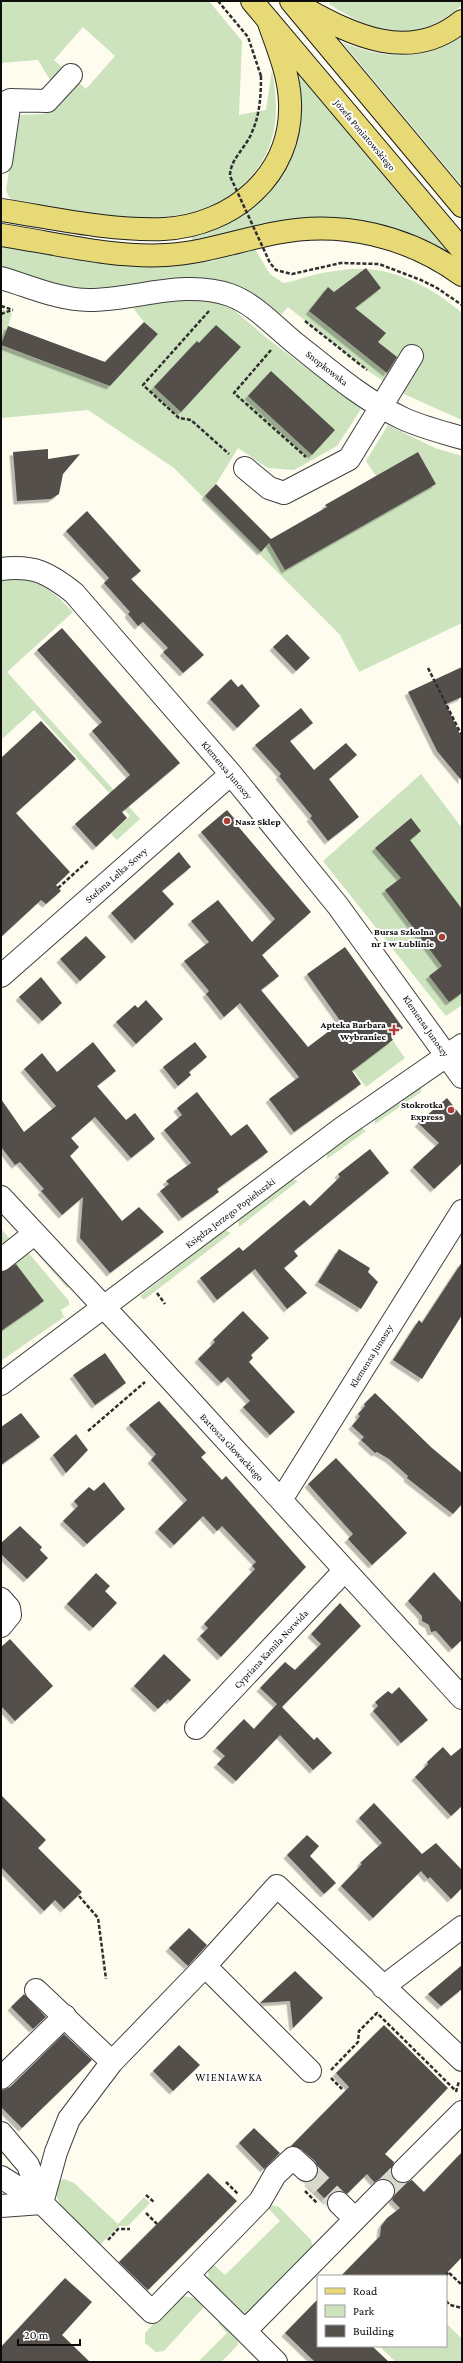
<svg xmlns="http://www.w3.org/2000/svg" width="463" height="2363" font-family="'Crimson Pro',serif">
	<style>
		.green { fill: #cce3bd }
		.building { fill: #54504b; filter: url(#shadow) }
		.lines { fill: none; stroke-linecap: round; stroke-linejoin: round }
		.minor-tunnel { stroke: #d9d8cd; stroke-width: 22; stroke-dasharray: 22 11; stroke-linecap: butt }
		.minor-casing { stroke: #404040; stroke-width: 24 }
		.major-casing { stroke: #1e1e1e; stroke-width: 24 }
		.path { stroke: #2f2f2f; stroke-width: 2.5; stroke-dasharray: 4 2; stroke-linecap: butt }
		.minor { stroke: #fff; stroke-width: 22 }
		.major { stroke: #e7d975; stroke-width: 22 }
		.path-bridge { stroke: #2f2f2f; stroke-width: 2.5; stroke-dasharray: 4 2; stroke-linecap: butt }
		.poi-dot { fill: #ab3f37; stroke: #fff; stroke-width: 1.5 }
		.labels { text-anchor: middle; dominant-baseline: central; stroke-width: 4; stroke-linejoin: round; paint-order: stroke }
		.street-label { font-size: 10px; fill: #0d0d0d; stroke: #fff }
		.poi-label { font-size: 10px; font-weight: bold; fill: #0d0d0d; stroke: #fff; text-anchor: end }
		.neighbourhood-label { font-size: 11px; letter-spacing: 1px; fill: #0d0d0d; stroke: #fff }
	</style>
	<defs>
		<filter id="shadow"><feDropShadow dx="-3.5" dy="3.5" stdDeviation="0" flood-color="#0004"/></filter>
	</defs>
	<rect width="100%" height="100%" fill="#fdfcef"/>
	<path class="green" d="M 1,1 L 209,1 L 242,41 L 239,115 L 266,110 L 272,70 C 279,108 279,141 254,173 C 198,243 93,212 17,203 L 9,197 L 6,190 L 18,115 L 44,114 L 75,79 L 86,89 L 115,56 L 83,27 L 54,60 L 66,71 L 53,85 L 38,60 L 1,63 Z
		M 330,1 L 462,1 L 462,5 C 417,45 376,35 329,4 Z
		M 462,34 L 462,186 L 342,42 C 384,59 423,63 462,34 Z
		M 292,63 L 454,257 L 302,219 L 269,223 L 192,241 L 191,236 L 212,230 L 232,220 L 267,195 L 284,170 L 295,143 Z
		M 1,246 L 58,256 L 174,265 L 213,261 L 255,249 L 270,274 L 283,283 C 293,282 301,278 310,276 C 320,273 332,271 343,270 C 386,263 430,285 462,313 L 462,420 L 406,395 L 371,373 L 288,307 L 278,318 L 249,294 L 75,291 L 1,268 Z
		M 202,300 L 227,304 L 268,339 L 361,409 L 337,446 L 294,470 L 268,468 L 238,448 L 216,484 L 205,496 L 261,552 L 273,540 L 436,484 L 418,452 L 376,476 L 366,461 L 388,425 L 435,448 L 462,456 L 462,623 L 359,672 L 340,635 L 174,468 L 88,410 L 1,418 L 1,309 L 12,313 L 2,346 L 110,386 L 158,334 L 144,322 L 133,308 L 160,302 Z
		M 17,579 C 45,582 54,593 73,612 L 7,672 L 140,819 L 117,840 L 111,834 L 130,816 L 34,710 L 1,740 L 1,580 Z
		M 421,774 L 462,828 L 462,1005 L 446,1016 L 323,861 Z
		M 393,1041 L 405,1058 L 366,1087 L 353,1070 Z
		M 421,1087 L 421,1092 L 375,1124 L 375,1119 Z
		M 361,1128 L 366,1131 L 327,1159 L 327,1153 Z
		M 293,1179 L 298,1181 L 239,1227 L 238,1220 Z
		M 1,1229 L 12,1241 L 6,1247 L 1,1241 Z
		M 225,1230 L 231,1233 L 145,1299 L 143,1299 L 140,1296 Z
		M 34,1247 L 70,1286 L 67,1288 L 32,1248 Z
		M 27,1251 L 69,1301 L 69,1305 L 61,1310 L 64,1317 L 1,1361 L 1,1331 L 43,1301 L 13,1261 Z
		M 64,2179 L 74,2183 L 118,2224 L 144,2197 L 150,2203 L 128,2226 L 119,2226 L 96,2249 C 87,2238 36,2190 64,2179 Z
		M 272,2205 L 279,2207 L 311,2240 L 313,2247 L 246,2316 L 241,2315 L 209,2281 L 208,2270 L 212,2263 L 225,2275 L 280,2221 L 268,2208 Z
		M 183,2296 L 199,2299 L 204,2304 L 203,2308 L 164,2351 L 156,2352 L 145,2343 L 145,2333 L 173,2302 Z
		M 220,2321 L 238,2338 L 238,2345 L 221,2362 L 198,2362 L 227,2333 L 218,2323 Z
		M 446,2323 L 462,2339 L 462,2362 L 396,2362 L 379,2346 L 446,2346 Z"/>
	<path class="building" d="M 366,268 L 381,288 L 355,308 L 386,333 L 378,342 L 397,357 L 387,373 L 309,311 L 328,287 L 334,292 Z
		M 144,322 L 158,334 L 110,386 L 1,345 L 8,326 L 105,362 Z
		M 216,325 L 241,347 L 181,412 L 154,387 L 197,341 L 199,343 Z
		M 271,371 L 335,430 L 312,455 L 248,396 Z
		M 48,449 L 48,459 L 80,454 L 63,474 L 59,494 L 51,499 L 17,501 L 13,452 Z
		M 418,452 L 436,484 L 285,570 L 269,543 L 261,552 L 205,496 L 216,484 L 271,539 L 327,507 L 325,505 Z
		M 87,511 L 141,571 L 131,579 L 204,655 L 183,673 L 163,652 L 168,648 L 143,622 L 138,626 L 128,614 L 130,612 L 104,583 L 109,578 L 66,531 Z
		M 62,628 L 180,763 L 122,812 L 127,818 L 96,847 L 75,824 L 130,775 L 92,731 L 102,722 L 37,650 Z
		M 287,634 L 310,658 L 296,671 L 273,647 Z
		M 462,667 L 462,697 L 446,704 L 462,739 L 462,781 L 437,751 L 408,692 Z
		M 231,679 L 238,687 L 242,684 L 260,706 L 237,728 L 210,699 Z
		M 301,708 L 313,723 L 290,741 L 314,770 L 346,743 L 357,755 L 329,779 L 359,817 L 328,841 L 310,818 L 312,816 L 279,776 L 281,774 L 255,745 Z
		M 41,721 L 76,759 L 16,813 L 70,872 L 56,885 L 61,891 L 46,904 L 41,900 L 1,937 L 1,758 Z
		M 227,810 L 239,824 L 237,825 L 311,912 L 262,955 L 279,976 L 261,990 L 308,1047 L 341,1022 L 307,974 L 345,947 L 403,1028 L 391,1037 L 393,1040 L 352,1071 L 361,1084 L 294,1132 L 269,1099 L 299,1077 L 240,1003 L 224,1017 L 206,994 L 209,991 L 184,961 L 209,942 L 191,921 L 218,900 L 252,942 L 275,919 L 201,832 Z
		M 411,818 L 421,831 L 410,840 L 462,909 L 462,993 L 449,1002 L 429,976 L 442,966 L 385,890 L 401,878 L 375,848 Z
		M 179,852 L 191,867 L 162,891 L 174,904 L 135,940 L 111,913 Z
		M 86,936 L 106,957 L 80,981 L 60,959 Z
		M 41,977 L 62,1003 L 42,1021 L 19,997 Z
		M 146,1000 L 163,1019 L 136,1044 L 116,1022 L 135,1005 L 138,1008 Z
		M 93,1042 L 116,1071 L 97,1086 L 126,1120 L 135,1113 L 155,1139 L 131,1158 L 95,1117 L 71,1138 L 79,1147 L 70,1156 L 122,1221 L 139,1207 L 164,1232 L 110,1273 L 80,1238 L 83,1197 L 62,1215 L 41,1191 L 44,1189 L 20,1162 L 15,1165 L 1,1147 L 1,1099 L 24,1132 L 56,1106 L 24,1069 L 42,1053 L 57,1072 Z
		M 195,1042 L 207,1057 L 189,1072 L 191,1075 L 178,1086 L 163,1067 Z
		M 197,1092 L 231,1136 L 247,1124 L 268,1152 L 217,1189 L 219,1192 L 182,1218 L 160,1191 L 169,1184 L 166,1181 L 191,1163 L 164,1130 L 182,1115 L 177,1108 Z
		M 447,1098 L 462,1117 L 462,1163 L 434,1189 L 413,1167 L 439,1143 L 418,1123 Z
		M 370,1149 L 389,1173 L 294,1251 L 298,1256 L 284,1268 L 307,1293 L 287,1309 L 255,1269 L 217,1300 L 200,1278 L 239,1247 L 243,1251 L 304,1200 L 310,1206 L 340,1177 L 338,1174 Z
		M 339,1249 L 370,1268 L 368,1272 L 378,1282 L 361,1309 L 318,1282 Z
		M 462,1262 L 462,1315 L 422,1379 L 393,1360 L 419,1320 L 422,1323 Z
		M 16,1264 L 44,1301 L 1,1331 L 1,1272 Z
		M 243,1311 L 269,1338 L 251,1355 L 253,1358 L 249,1362 L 295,1412 L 270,1435 L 243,1407 L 250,1401 L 228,1377 L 221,1383 L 198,1359 L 215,1342 L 213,1340 Z
		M 105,1353 L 126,1383 L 95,1405 L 73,1375 Z
		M 375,1393 L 432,1448 L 462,1473 L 462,1504 L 453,1514 L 407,1478 L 408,1476 L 389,1459 L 377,1452 L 375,1453 L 361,1440 L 364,1437 L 352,1426 L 360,1416 L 358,1414 L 365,1406 L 364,1404 Z
		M 159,1401 L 206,1453 L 201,1457 L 222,1480 L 226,1476 L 306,1567 L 221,1657 L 200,1636 L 208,1628 L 204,1624 L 255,1569 L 252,1566 L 256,1562 L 222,1526 L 217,1531 L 203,1516 L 174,1545 L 158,1529 L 187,1500 L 151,1460 L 156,1454 L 129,1425 Z
		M 21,1413 L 40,1437 L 1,1465 L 1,1427 Z
		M 76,1434 L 88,1450 L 66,1473 L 53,1455 Z
		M 336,1458 L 407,1533 L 372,1565 L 348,1539 L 353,1534 L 308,1484 Z
		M 104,1482 L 125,1509 L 87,1544 L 63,1521 L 78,1506 L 74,1501 L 89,1487 L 94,1491 Z
		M 20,1526 L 42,1547 L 40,1550 L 48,1558 L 27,1579 L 1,1554 L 1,1543 Z
		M 434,1572 L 462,1603 L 462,1640 L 452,1649 L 436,1631 L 431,1632 L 429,1625 L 422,1621 L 422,1616 L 408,1601 Z
		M 96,1573 L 110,1586 L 105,1591 L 117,1603 L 93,1628 L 67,1604 Z
		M 340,1603 L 361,1626 L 282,1707 L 314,1740 L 317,1737 L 332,1753 L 313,1770 L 280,1735 L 236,1781 L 217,1764 L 225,1756 L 216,1748 L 244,1719 L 254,1729 L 277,1704 L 260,1688 L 285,1662 L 295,1670 L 321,1644 L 311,1634 Z
		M 10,1639 L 53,1686 L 15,1721 L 1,1706 L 1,1647 Z
		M 164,1654 L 191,1680 L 170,1701 L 168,1699 L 158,1709 L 134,1686 Z
		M 399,1687 L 428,1720 L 401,1743 L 373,1711 L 378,1706 L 375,1702 L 388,1691 L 392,1694 Z
		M 443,1747 L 451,1756 L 462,1747 L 462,1806 L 451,1816 L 415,1777 L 428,1764 L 427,1762 Z
		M 1,1795 L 46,1840 L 38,1848 L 82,1892 L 64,1909 L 55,1900 L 44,1911 L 1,1867 Z
		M 374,1803 L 422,1854 L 436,1843 L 462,1870 L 462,1888 L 451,1899 L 430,1877 L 428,1879 L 421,1871 L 373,1918 L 341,1886 L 362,1864 L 360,1863 L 382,1843 L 359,1818 Z
		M 307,1835 L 319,1846 L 310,1856 L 336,1883 L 324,1894 L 287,1855 Z
		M 189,1928 L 207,1945 L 188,1966 L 169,1948 Z
		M 462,1965 L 462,1989 L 441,2006 L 428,1994 Z
		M 295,1971 L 323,1998 L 293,2028 L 290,2001 L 260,2003 Z
		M 24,1994 L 46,2017 L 33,2029 L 11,2007 Z
		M 384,2025 L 448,2088 L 385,2154 L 394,2162 L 391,2174 L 394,2180 L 406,2183 L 412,2180 L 424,2192 L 462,2152 L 462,2257 L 444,2276 L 341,2276 L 380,2236 L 381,2226 L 387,2218 L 400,2208 L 392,2200 L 395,2194 L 395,2187 L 387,2179 L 380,2179 L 374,2182 L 367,2174 L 347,2194 L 342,2191 L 335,2191 L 330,2194 L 327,2201 L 308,2182 L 315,2179 L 318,2173 L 318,2167 L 315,2161 L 301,2149 L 291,2146 L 349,2087 L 336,2073 Z
		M 64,2034 L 92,2060 L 22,2128 L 1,2107 L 1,2091 L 10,2087 Z
		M 179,2045 L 200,2065 L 173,2091 L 153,2071 Z
		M 254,2128 L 280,2153 L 264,2169 L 239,2143 Z
		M 208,2173 L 237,2201 L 148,2290 L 119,2262 Z
		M 65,2278 L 92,2302 L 62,2335 L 90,2362 L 1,2362 L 1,2347 Z
		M 318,2299 L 318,2346 L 372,2346 L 389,2362 L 315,2362 L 285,2333 Z"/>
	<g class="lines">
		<path class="minor-tunnel" d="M 306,2170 L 339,2203
			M 383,2191 L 403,2171"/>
		<defs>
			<path id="minor" d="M 1,162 L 10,100 L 47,101 L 71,75
				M 1,278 C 29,286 59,300 89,300 C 135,300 184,279 230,295 C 255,304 275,327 295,343 C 329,370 362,399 402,418 C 421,427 442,432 462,438
				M 245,468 L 269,488 L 284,493 L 349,459 L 412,356
				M 1,569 C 34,565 49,573 74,593 L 231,774 L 338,906 L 462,1077
				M 1,976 L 231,774
				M 1,1197 L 130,1335 L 462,1698
				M 1,1260 L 34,1234
				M 1,1384 L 342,1128 L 462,1045
				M 281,1500 L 462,1211
				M 1,1599 L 9,1608 L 10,1615 L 1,1626
				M 196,1728 L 345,1570
				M 205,1966 L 310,2071
				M 383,1987 L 462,1927
				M 36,1990 L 112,2062
				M 1,2078 L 65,2016
				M 1,2133 L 28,2165 L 42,2203
				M 306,2170 L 293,2158 L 275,2175 L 260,2201 L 188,2275 L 245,2331 L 383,2191
				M 403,2171 L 462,2112
				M 1,2177 L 42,2203
				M 339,2203 L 355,2219
				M 1,2206 L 42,2203
				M 188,2275 L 152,2312 L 42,2203 L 56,2152 L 69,2119 L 112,2062 L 205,1966 L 277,1886 L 462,2060
				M 245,2331 L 276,2362"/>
			<path id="major" d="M 252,1 L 462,250
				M 291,1 L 462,206
				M 302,7 C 352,35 410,64 462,21
				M 1,210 C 54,218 109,231 164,229 C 233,225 293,175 290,102 C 289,73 277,47 268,20
				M 1,235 C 55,243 112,258 166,255 C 204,253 239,240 276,233 C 342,220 408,236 462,275"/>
		</defs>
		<use href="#minor" class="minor-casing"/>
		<use href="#major" class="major-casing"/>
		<path class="path" d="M 218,1 L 248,37 L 261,76
			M 1,306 L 13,310
			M 209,311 L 143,385 L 179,418 L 191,420 L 229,454
			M 1,314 L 12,310
			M 305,321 L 367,370
			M 271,350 L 234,393 L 306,457
			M 428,668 L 462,736
			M 58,888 L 88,861
			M 157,1293 L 165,1304
			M 88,1431 L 145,1382
			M 79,1896 L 98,1918 L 106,1979
			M 331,2070 L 358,2042 L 359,2031 L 377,2013 L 456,2091
			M 331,2078 L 342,2089
			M 456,2092 L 459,2081
			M 226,2182 L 238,2194
			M 305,2191 L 317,2203
			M 146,2195 L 155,2203
			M 146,2213 L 157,2224
			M 108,2240 L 118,2229 L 130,2229
			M 446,2276 L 448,2272 L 462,2285
			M 446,2301 L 450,2305 L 462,2308"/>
		<use href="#minor" class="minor"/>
		<use href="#major" class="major"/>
		<path class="path-bridge" d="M 261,76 C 261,95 260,114 252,132 C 246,148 230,159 230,176 L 270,263 L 276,270 L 292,274 L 341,263 L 379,264 L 421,280 L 437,288 L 462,305"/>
	</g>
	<g class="poi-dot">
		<circle cx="227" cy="821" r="4"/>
		<circle cx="442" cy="937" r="4"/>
		<path d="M392 1024h4v4h4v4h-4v4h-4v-4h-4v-4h4z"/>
		<circle cx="451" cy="1110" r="4"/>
	</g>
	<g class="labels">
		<g class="street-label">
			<text transform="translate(365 135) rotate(50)">Józefa Poniatowskiego</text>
			<text transform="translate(327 368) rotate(38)">Snopkowska</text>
			<text transform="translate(227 770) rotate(50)">Klemensa Junoszy</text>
			<text transform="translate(116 875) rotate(-41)">Stefana Lelka-Sowy</text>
			<text transform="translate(426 1026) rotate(55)">Klemensa Junoszy</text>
			<text transform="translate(230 1213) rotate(-37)">Księdza Jerzego Popiełuszki</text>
			<text transform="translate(371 1356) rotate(-58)">Klemensa Junoszy</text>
			<text transform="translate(232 1447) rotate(47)">Bartosza Głowackiego</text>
			<text transform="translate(271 1649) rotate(-47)">Cypriana Kamila Norwida</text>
		</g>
		<g class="poi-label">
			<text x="235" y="821" text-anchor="start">Nasz Sklep</text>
			<text x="434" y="931">Bursa Szkolna<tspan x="434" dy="12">nr 1 w Lublinie</tspan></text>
			<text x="386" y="1024">Apteka Barbara<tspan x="386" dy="12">Wybraniec</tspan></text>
			<text x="443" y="1104">Stokrotka<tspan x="443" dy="12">Express</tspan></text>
		</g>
		<g class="neighbourhood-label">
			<text x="229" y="2077">WIENIAWKA</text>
		</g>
	</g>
	<rect width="463" height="2363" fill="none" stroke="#0d0d0d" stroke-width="4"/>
	<rect x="317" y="2275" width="130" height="72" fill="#ffffff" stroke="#9e9e9e"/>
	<rect x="325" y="2288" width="20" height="6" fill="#e7d975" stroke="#9e9e9e"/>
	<text x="353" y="2295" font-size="12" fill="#0d0d0d">Road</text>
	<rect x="325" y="2305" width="20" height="12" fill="#cce3bd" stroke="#9e9e9e"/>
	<text x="353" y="2315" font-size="12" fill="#0d0d0d">Park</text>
	<rect x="325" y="2325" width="20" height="12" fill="#54504b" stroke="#9e9e9e"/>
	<text x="353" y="2335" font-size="12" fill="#0d0d0d">Building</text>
	<path d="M18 2339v6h62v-6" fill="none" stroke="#0d0d0d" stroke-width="2"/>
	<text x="24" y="2339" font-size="12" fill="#0d0d0d" stroke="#ffffff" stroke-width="3" paint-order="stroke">20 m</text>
</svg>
